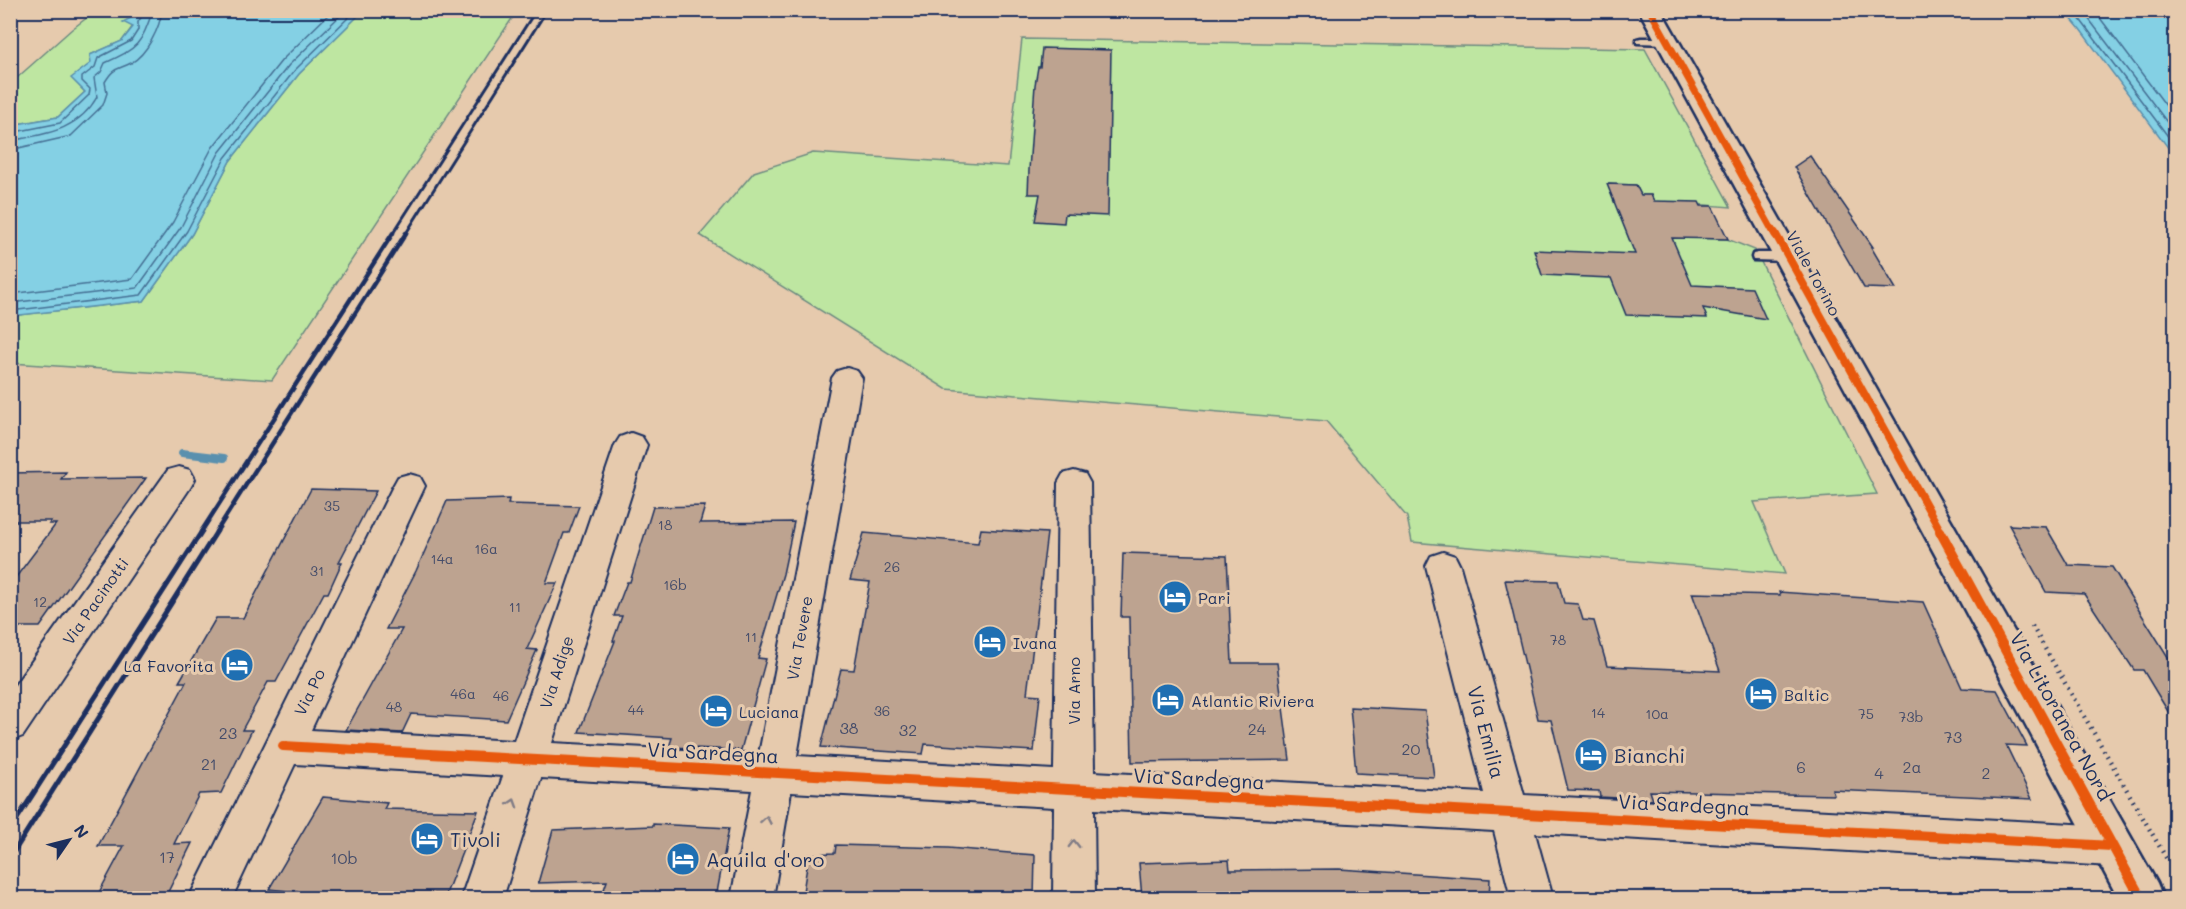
<svg xmlns="http://www.w3.org/2000/svg" width="2186" height="909" font-family="Mali,sans-serif">
	<style>
		.green { fill: #bee6a1; stroke: #6c8a80; stroke-width: 1.5 }
		.water { fill: #84d0e4; stroke: #5a90ae; stroke-width: 1.5 }
		.lines { fill: none; stroke-linecap: round; stroke-linejoin: round }
		.shore { stroke: #456f94; stroke-width: 1.5 }
		.stream { stroke: #5a90ae; stroke-width: 8 }
		.building { fill: #bda390; stroke: #1b2f5e; stroke-width: 1.5 }
		.service-casing { stroke: #1b2f5e; stroke-width: 5 }
		.minor-casing { stroke: #1b2f5e; stroke-width: 4 }
		.tertiary-casing { stroke: #1b2f5e; stroke-width: 5 }
		.path { stroke: #1b2f5e; stroke-width: 4.5; stroke-dasharray: 1.5 5; stroke-linecap: butt }
		.service { fill: #e6caad; fill-rule: evenodd }
		.minor { fill: #e6caad; fill-rule: evenodd }
		.tertiary { fill: #e6caad; fill-rule: evenodd }
		.rail-far2 { stroke: #1b2f5e; stroke-width: 3 }
		.rail-far1 { stroke: #1b2f5e; stroke-width: 4.5 }
		.rail { stroke: #1b2f5e; stroke-width: 5 }
		.cycleway-far2-casing { stroke: #e6caad; stroke-width: 10 }
		.cycleway-far1-casing { stroke: #e6caad; stroke-width: 12 }
		.cycleway-casing { stroke: #e6caad; stroke-width: 14 }
		.cycleway-far2 { stroke: #e8590c; stroke-width: 7 }
		.cycleway-far1 { stroke: #e8590c; stroke-width: 8 }
		.cycleway { stroke: #e8590c; stroke-width: 10 }
		.oneway { stroke: #807c86 }
		.labels { text-anchor: middle; dominant-baseline: central; stroke-width: 6; stroke-linejoin: round; paint-order: stroke }
		.number-label { font-size: 14px; fill: #444c6a }
		.street-label { font-size: 16px; fill: #1b2f5e; stroke: #e6caad }
		.poi-label { font-size: 16px; fill: #1b2f5e; stroke: #e6caad; text-anchor: start }
		.near-number-label { font-size: 16px; fill: #444c6a }
		.near-street-label { font-size: 20px; fill: #1b2f5e; stroke: #e6caad }
		.near-poi-label { font-size: 20px; fill: #1b2f5e; stroke: #e6caad; text-anchor: start }
	</style>
	<rect width="100%" height="100%" fill="#e6caad"/>
	<filter id="ink" filterUnits="userSpaceOnUse"><feTurbulence type="fractalNoise" baseFrequency=".0167" numOctaves="2"/><feDisplacementMap in="SourceGraphic" scale="12" xChannelSelector="R" yChannelSelector="G"/><feConvolveMatrix kernelMatrix="1 2 1 2 8 2 1 2 1" color-interpolation-filters="sRGB"/></filter>
	<g filter="url(#ink)">
		<path class="green" d="M 96,11 L 144,11 L 124,22 L 133,26 L 122,41 L 90,55 L 91,63 L 72,78 L 85,92 L 58,117 L 17,124 L 11,128 L 10,84 L 72,29 Z
			M 363,11 L 517,11 L 272,380 L 11,363 L 10,316 L 144,301 L 192,234 L 230,161 L 299,74 Z
			M 1022,39 L 1645,49 L 1731,207 L 1654,201 L 1651,195 L 1641,195 L 1636,185 L 1608,184 L 1632,246 L 1656,237 L 1727,239 L 1755,250 L 1877,494 L 1754,502 L 1785,574 L 1412,542 L 1407,517 L 1326,421 L 946,389 L 700,235 L 754,172 L 813,153 L 1008,166 Z"/>
		<path class="water" d="M 144,11 L 363,11 L 299,74 L 230,161 L 192,234 L 144,301 L 11,316 L 11,128 L 17,124 L 58,117 L 85,92 L 71,78 L 91,63 L 90,55 L 122,41 L 133,27 L 123,22 Z
			M 2065,11 L 2175,11 L 2175,157 L 2080,29 Z"/>
		<g class="lines">
			<path class="shore" d="M 2073,10 L 2176,147
				M 2082,10 L 2176,134
				M 2094,10 L 2176,119
				M 10,133 L 60,123 L 89,95 L 90,89 L 82,81 L 82,77 L 95,67 L 98,58 L 131,41 L 138,30 L 138,22 L 146,10
				M 10,141 C 45,134 78,131 97,97 L 94,78 L 101,72 L 105,63 C 139,47 140,46 153,10
				M 10,150 L 71,136 L 103,105 L 107,93 L 105,82 C 114,67 117,70 131,63 C 147,54 160,28 162,10
				M 10,294 L 132,279 L 173,222 L 212,148 L 282,60 L 333,10
				M 10,303 L 137,288 L 181,227 L 219,153 L 289,65 L 346,10
				M 10,311 L 141,295 L 187,231 L 225,158 L 295,70 L 356,10"/>
			<path class="stream" d="M 182,453 L 224,458"/>
		</g>
		<path class="building" d="M 1042,48 L 1111,50 L 1108,216 L 1065,214 L 1064,223 L 1035,221 L 1040,194 L 1028,194 L 1029,170 L 1035,85 L 1038,67 L 1040,67 Z
			M 1810,156 L 1873,247 L 1871,247 L 1896,289 L 1864,288 L 1794,167 Z
			M 1607,184 L 1636,185 L 1641,195 L 1651,195 L 1654,201 L 1699,202 L 1701,206 L 1712,206 L 1728,239 L 1672,238 L 1692,285 L 1752,288 L 1766,319 L 1703,308 L 1707,318 L 1626,315 L 1611,278 L 1542,275 L 1534,250 L 1635,254 Z
			M 66,472 L 61,479 L 146,478 L 40,627 L 10,627 L 10,585 L 56,524 L 49,524 L 51,521 L 10,521 L 10,473 Z
			M 311,489 L 376,491 L 339,562 L 342,562 L 328,593 L 324,593 L 276,682 L 268,682 L 242,730 L 252,730 L 221,793 L 199,794 L 174,844 L 192,843 L 165,898 L 96,898 L 124,846 L 98,846 L 186,682 L 179,682 L 216,618 L 243,618 Z
			M 509,499 L 508,504 L 579,506 L 569,533 L 564,533 L 546,583 L 557,583 L 527,649 L 537,650 L 506,720 L 411,714 L 402,733 L 346,730 L 402,629 L 386,629 L 416,571 L 447,501 Z
			M 705,506 L 700,523 L 794,522 L 783,574 L 758,658 L 766,659 L 741,750 L 669,747 L 672,738 L 579,732 L 615,641 L 613,641 L 622,616 L 614,616 L 627,582 L 630,582 L 653,507 Z
			M 2009,525 L 2046,527 L 2068,565 L 2112,567 L 2175,668 L 2175,723 L 2143,670 L 2134,670 L 2084,594 L 2046,592 Z
			M 981,529 L 1047,533 L 1027,694 L 1040,695 L 1034,751 L 925,744 L 923,754 L 821,747 L 841,669 L 854,670 L 870,582 L 850,580 L 864,533 L 978,543 Z
			M 1123,553 L 1227,556 L 1232,663 L 1277,663 L 1290,760 L 1132,762 L 1129,617 L 1121,617 Z
			M 1505,580 L 1558,581 L 1564,603 L 1578,604 L 1583,620 L 1594,621 L 1607,666 L 1720,671 L 1692,593 L 1780,595 L 1779,592 L 1923,602 L 1962,688 L 1997,690 L 2027,746 L 2006,745 L 2032,799 L 1832,790 L 1834,795 L 1650,791 L 1653,800 L 1600,797 L 1599,791 L 1568,790 L 1551,720 L 1538,719 Z
			M 1350,707 L 1425,711 L 1434,777 L 1356,773 Z
			M 323,797 L 387,803 L 384,809 L 478,811 L 446,894 L 339,892 L 337,896 L 269,889 Z
			M 653,824 L 729,828 L 716,898 L 601,898 L 607,881 L 538,883 L 553,830 L 653,826 Z
			M 836,845 L 948,848 L 1035,855 L 1034,898 L 802,898 L 809,854 L 835,853 Z
			M 1229,860 L 1230,870 L 1339,869 L 1490,879 L 1489,898 L 1142,898 L 1139,863 Z"/>
		<g class="lines">
			<defs>
				<path id="service" d="M 1641,38 L 1667,38 L 1672,41 L 1667,44 L 1637,43 L 1637,39 Z
					M 1758,253 L 1789,253 L 1795,257 L 1789,261 L 1753,260 L 1752,257 L 1753,254 Z"/>
				<path id="minor" d="M 847,368 L 857,371 L 862,378 L 797,756 L 1054,770 L 1058,483 L 1063,474 L 1074,471 L 1085,474 L 1090,483 L 1094,772 L 1484,793 L 1426,566 L 1431,556 L 1443,552 L 1455,556 L 1460,566 L 1524,795 L 2112,826 L 2126,832 L 2132,846 L 2126,860 L 2112,866 L 1535,833 L 1553,898 L 1511,898 L 1494,831 L 1094,809 L 1095,898 L 1053,898 L 1054,807 L 791,792 L 773,898 L 731,898 L 752,790 L 541,778 L 503,898 L 461,898 L 503,776 L 295,764 L 232,898 L 189,898 L 393,486 L 398,477 L 409,474 L 420,477 L 425,486 L 311,730 L 514,741 L 615,445 L 620,437 L 631,433 L 642,437 L 647,445 L 552,743 L 759,754 L 832,378 L 837,371 Z
					M 179,467 L 190,470 L 195,479 L 190,488 L 23,736 L 10,741 L 10,692 L 168,470 Z"/>
				<path id="tertiary" d="M 1639,10 L 1661,10 L 2157,883 L 2163,898 L 2118,898 L 1938,560 Z"/>
			</defs>
			<use href="#service" class="service-casing"/>
			<use href="#minor" class="minor-casing"/>
			<use href="#tertiary" class="tertiary-casing"/>
			<path class="path" d="M 2032,626 L 2176,875"/>
			<use href="#service" class="service"/>
			<use href="#minor" class="minor"/>
			<use href="#tertiary" class="tertiary"/>
			<path class="rail-far2" d="M 392,235 L 536,10
				M 405,235 L 547,10"/>
			<path class="rail-far1" d="M 201,532 L 393,233
				M 216,532 L 406,233"/>
			<path class="rail" d="M 10,830 L 202,531
				M 10,858 L 217,531"/>
			<defs>
				<path id="cycleway-far2" d="M 1650,10 L 1775,235"/>
				<path id="cycleway-far1" d="M 1775,233 L 1941,532"/>
				<path id="cycleway" d="M 1940,531 L 2141,898
					M 283,746 L 2112,846"/>
			</defs>
			<use href="#cycleway-far2" class="cycleway-far2-casing"/>
			<use href="#cycleway-far1" class="cycleway-far1-casing"/>
			<use href="#cycleway" class="cycleway-casing"/>
			<use href="#cycleway-far2" class="cycleway-far2"/>
			<use href="#cycleway-far1" class="cycleway-far1"/>
			<use href="#cycleway" class="cycleway"/>
		</g>
		<defs><path id="oneway-chevron" d="M-2-3.5L2.5 0L-2 3.5" fill="none" stroke-width="1.6" stroke-linecap="round" stroke-linejoin="round" transform="scale(1.5)"/></defs>
		<g class="oneway">
			<use href="#oneway-chevron" transform="translate(513 803) rotate(-72)"/>
			<use href="#oneway-chevron" transform="translate(766 820) rotate(-80)"/>
			<use href="#oneway-chevron" transform="translate(1074 844) rotate(-90)"/>
		</g>
	</g>
	<defs>
		<symbol id="hotel-disc" viewBox="-11 -11 22 22"><circle r="9.5" fill="#1f6fb2" stroke="#e6caad"/><path d="M-6-4.5h1.5V1H6V5H4.5V3h-9V5H-6ZM-4 0a1.8 1.8 0 1 1 3.6 0ZM.5 0V-2.5h3Q6-2.5 6 0Z" fill="#fff"/></symbol>
	</defs>
	<g fill-rule="evenodd">
		<use href="#hotel-disc" x="1156" y="578" width="38" height="38"/>
		<use href="#hotel-disc" x="971" y="623" width="38" height="38"/>
		<use href="#hotel-disc" x="218" y="646" width="38" height="38"/>
		<use href="#hotel-disc" x="1742" y="675" width="38" height="38"/>
		<use href="#hotel-disc" x="1149" y="681" width="38" height="38"/>
		<use href="#hotel-disc" x="697" y="692" width="38" height="38"/>
		<use href="#hotel-disc" x="1572" y="736" width="38" height="38"/>
		<use href="#hotel-disc" x="408" y="820" width="38" height="38"/>
		<use href="#hotel-disc" x="664" y="840" width="38" height="38"/>
	</g>
	<g class="labels">
		<g class="number-label">
			<text x="332" y="505">35</text>
			<text x="665" y="524">18</text>
			<text x="486" y="548">16a</text>
			<text x="442" y="558">14a</text>
			<text x="892" y="566">26</text>
			<text x="317" y="570">31</text>
			<text x="675" y="584">16b</text>
			<text x="40" y="601">12</text>
			<text x="515" y="606">11</text>
			<text x="751" y="636">11</text>
			<text x="1558" y="639">78</text>
			<text x="463" y="693">46a</text>
			<text x="501" y="695">46</text>
			<text x="394" y="706">48</text>
			<text x="636" y="709">44</text>
			<text x="882" y="710">36</text>
			<text x="1598" y="712">14</text>
			<text x="1657" y="713">10a</text>
			<text x="1866" y="713">75</text>
			<text x="1911" y="716">73b</text>
		</g>
		<g class="street-label">
			<text transform="translate(1814 273) rotate(61)">Viale Torino</text>
			<text transform="translate(95 601) rotate(-55)">Via Pacinotti</text>
			<text transform="translate(799 638) rotate(-80)">Via Tevere</text>
			<text transform="translate(556 672) rotate(-72)">Via Adige</text>
			<text transform="translate(1073 691) rotate(-90)">Via Arno</text>
			<text transform="translate(309 692) rotate(-64)">Via Po</text>
		</g>
		<g class="poi-label">
			<text x="1198" y="597">Pari</text>
			<text x="1013" y="642">Ivana</text>
			<text x="214" y="665" text-anchor="end">La Favorita</text>
			<text x="1784" y="694">Baltic</text>
			<text x="1191" y="700">Atlantic Riviera</text>
			<text x="739" y="711">Luciana</text>
		</g>
		<g class="near-number-label">
			<text x="849" y="727">38</text>
			<text x="1257" y="728">24</text>
			<text x="908" y="729">32</text>
			<text x="228" y="732">23</text>
			<text x="1953" y="736">73</text>
			<text x="1411" y="748">20</text>
			<text x="209" y="763">21</text>
			<text x="1801" y="766">6</text>
			<text x="1912" y="766">2a</text>
			<text x="1879" y="772">4</text>
			<text x="1986" y="772">2</text>
			<text x="167" y="856">17</text>
			<text x="344" y="857">10b</text>
		</g>
		<g class="near-street-label">
			<text transform="translate(2062 716) rotate(61)">Via Litoranea Nord</text>
			<text transform="translate(1487 732) rotate(75)">Via Emilia</text>
			<text transform="translate(713 752) rotate(3)">Via Sardegna</text>
			<text transform="translate(1199 778) rotate(3)">Via Sardegna</text>
			<text transform="translate(1684 804) rotate(3)">Via Sardegna</text>
		</g>
		<g class="near-poi-label">
			<text x="1614" y="755">Bianchi</text>
			<text x="450" y="839">Tivoli</text>
			<text x="706" y="859">Aquila d'oro</text>
		</g>
	</g>
	<rect width="2186" height="909" fill="none" stroke="#e6caad" stroke-width="36"/>
	<rect x="18" y="18" width="2150" height="873" fill="none" stroke="#1b2f5e" stroke-width="2" filter="url(#ink)"/>
	<g transform="translate(69 840) rotate(55)" stroke="#e6caad" stroke-width="4.5" paint-order="stroke">
	<path d="M0-4.5L10 22L0 15L-10 22Z" fill="#1b2f5e"/>
	<text y="-9" font-size="16" font-weight="bold" text-anchor="middle" fill="#1b2f5e">N</text>
	</g>
</svg>
